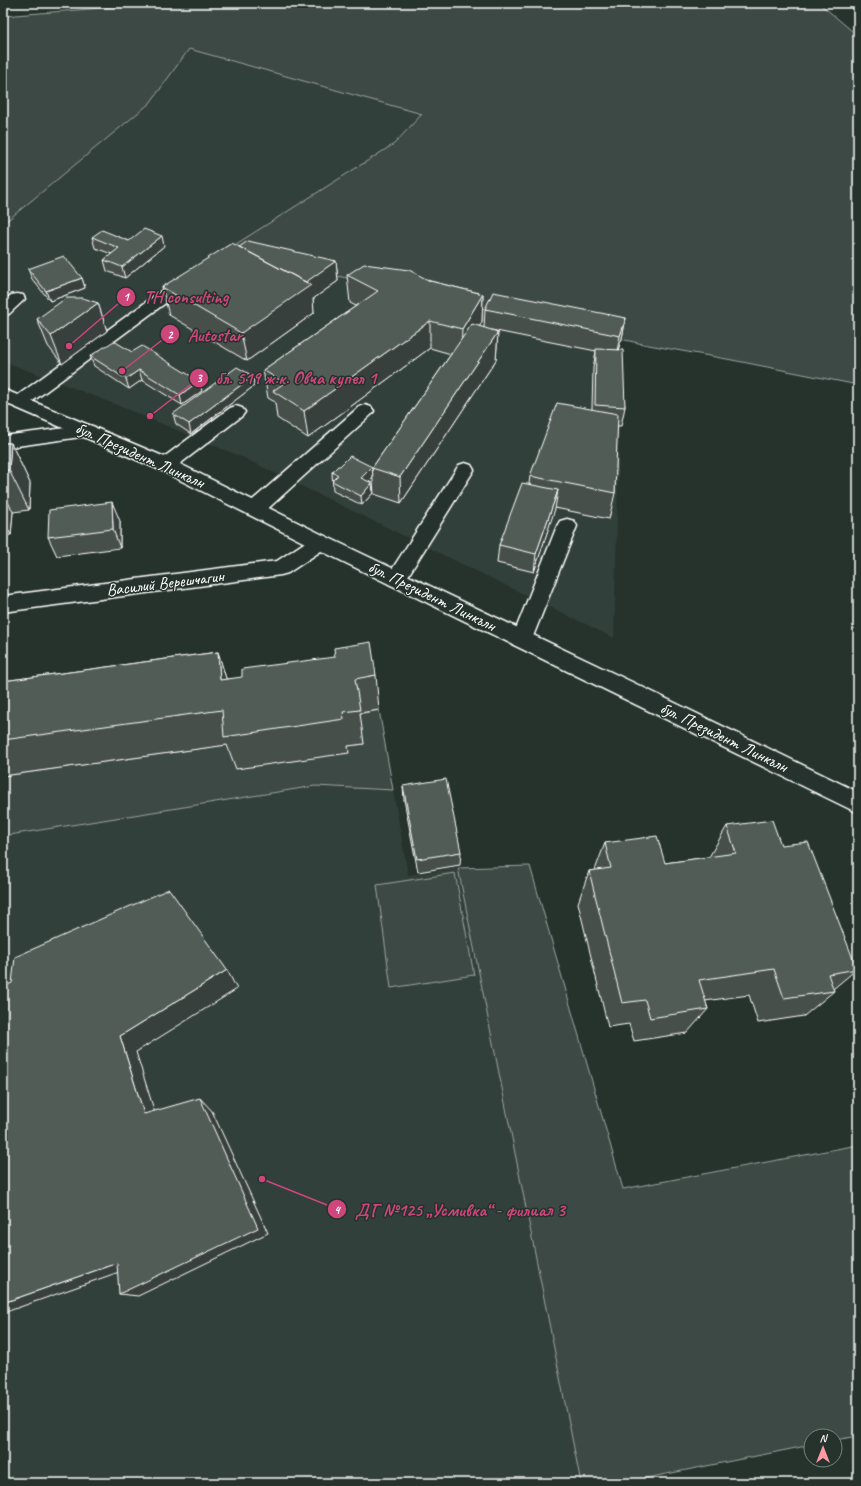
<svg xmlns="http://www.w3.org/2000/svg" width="861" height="1486" font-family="Caveat,sans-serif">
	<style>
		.built { fill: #333f3a }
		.green { fill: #3e4944; stroke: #9ea4a2 }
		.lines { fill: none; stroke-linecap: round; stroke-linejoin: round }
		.lane-casing { stroke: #fff; stroke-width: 3 }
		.street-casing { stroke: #fff; stroke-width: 3 }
		.secondary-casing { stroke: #fff; stroke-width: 3 }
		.lane { fill: #26332d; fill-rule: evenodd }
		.street { fill: #26332d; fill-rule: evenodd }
		.secondary { fill: #26332d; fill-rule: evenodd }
		.wall { fill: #464f4b; stroke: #fff }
		.shaded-wall { fill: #39403d; stroke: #fff }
		.building { fill: #515c57; stroke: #fff }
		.labels { text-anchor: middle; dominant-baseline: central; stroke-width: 3; stroke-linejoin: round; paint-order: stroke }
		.street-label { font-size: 17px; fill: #fff; stroke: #26332d }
		.leader { fill: none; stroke: #ce467c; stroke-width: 1.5 }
		.callout-dot { fill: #ce467c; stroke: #26332d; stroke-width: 1.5 }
		.mark-label { font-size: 12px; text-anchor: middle; font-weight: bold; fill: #fff }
		.callout-label { font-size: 18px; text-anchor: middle; font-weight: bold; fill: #ce467c; stroke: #26332d; stroke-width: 3; stroke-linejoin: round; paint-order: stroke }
	</style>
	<rect width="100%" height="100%" fill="#26332d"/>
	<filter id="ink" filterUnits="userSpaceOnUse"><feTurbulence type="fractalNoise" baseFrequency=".025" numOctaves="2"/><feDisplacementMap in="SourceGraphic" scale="8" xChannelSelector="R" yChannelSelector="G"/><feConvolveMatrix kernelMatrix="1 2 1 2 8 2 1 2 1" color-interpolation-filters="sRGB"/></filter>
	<g filter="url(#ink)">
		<path class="built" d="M 188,49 L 422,114 L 394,144 L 226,251 L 616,338 L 620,404 L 614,638 L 244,458 L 112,403 L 3,361 L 3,224 L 150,103 Z
			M 315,786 L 393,790 L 408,875 L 458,868 L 581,1483 L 3,1483 L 3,836 Z"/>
		<path class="green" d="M 163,3 L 819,3 L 858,36 L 858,385 L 732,360 L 643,344 L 225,251 L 394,144 L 422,114 L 189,49 L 150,103 L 3,224 L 3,16 Z
			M 379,710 L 393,790 L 315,786 L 3,836 L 3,776 L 233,744 L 348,746 L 364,744 L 359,714 Z
			M 530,866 L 623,1189 L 858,1145 L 858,1436 L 835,1440 L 835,1436 L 811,1436 L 811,1445 L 622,1483 L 581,1483 L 458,868 Z
			M 455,873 L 474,975 L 391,988 L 377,885 Z"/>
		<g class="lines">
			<defs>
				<path id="lane" d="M 188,274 L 194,276 L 196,279 L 194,282 L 26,406 L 20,408 L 14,406 L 11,402 L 14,398 L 182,276 Z
					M 17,294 L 23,295 L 25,299 L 9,314 L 3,315 L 3,302 L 11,295 Z
					M 365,405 L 371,407 L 374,411 L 371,415 L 262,514 L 255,516 L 248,514 L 246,509 L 248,504 L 359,407 Z
					M 236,406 L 242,408 L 245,412 L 242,416 L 172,470 L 166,471 L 160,470 L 157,465 L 160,460 L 230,408 Z
					M 89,425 L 95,427 L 98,431 L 95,435 L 3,448 L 3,436 Z
					M 465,463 L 471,465 L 474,470 L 403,584 L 396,587 L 389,584 L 386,579 L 389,574 L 459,465 Z
					M 567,519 L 574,521 L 577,526 L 532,639 L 529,645 L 522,647 L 515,645 L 512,639 L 557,526 L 560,521 Z"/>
				<path id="street" d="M 320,535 L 327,537 L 330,542 L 327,547 L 288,573 L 281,575 L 3,612 L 3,596 L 277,561 L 313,537 Z"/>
				<path id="secondary" d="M 3,389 L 172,460 L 327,537 L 634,683 L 858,792 L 858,813 L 313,547 L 160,470 L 3,402 Z"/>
			</defs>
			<use href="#lane" class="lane-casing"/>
			<use href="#street" class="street-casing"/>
			<use href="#secondary" class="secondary-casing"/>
			<use href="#lane" class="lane"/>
			<use href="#street" class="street"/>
			<use href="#secondary" class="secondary"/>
		</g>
		<path class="wall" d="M 92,237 L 129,241 L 164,246 L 125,278 L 107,271 L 104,260 L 112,254 L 95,248 Z
			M 239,247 L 336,261 L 338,281 L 313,299 L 314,313 L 247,361 L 169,315 L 162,287 Z
			M 28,269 L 82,278 L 85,288 L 50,301 L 32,279 Z
			M 347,275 L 430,281 L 483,294 L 482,322 L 479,326 L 484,328 L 485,309 L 626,318 L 622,338 L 618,350 L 625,407 L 621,426 L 617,426 L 615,493 L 609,519 L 555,508 L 534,572 L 497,563 L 499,545 L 529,484 L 530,476 L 592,409 L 593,368 L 596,351 L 491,330 L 498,332 L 496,360 L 401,503 L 374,494 L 372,468 L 451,354 L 430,348 L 308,438 L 277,418 L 275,402 L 268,398 L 263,370 L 356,306 L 350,303 Z
			M 98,303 L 107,331 L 62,364 L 48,346 L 37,319 Z
			M 132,352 L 202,391 L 182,405 L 142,380 L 129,389 L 94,366 L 90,356 Z
			M 254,386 L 191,434 L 176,424 L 173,414 Z
			M 3,443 L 11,443 L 30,483 L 29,510 L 13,512 L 11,535 L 3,536 Z
			M 332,472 L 373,477 L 368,482 L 373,493 L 362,505 L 333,491 Z
			M 120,521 L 120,548 L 57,556 L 48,537 Z
			M 218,652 L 226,679 L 376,675 L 379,710 L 360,713 L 364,744 L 348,746 L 349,753 L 236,769 L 227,745 L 3,776 L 3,681 Z
			M 403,786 L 461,852 L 460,865 L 418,872 L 404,800 Z
			M 727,826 L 781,845 L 857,969 L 833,989 L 834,991 L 804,1016 L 758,1023 L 749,995 L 705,1001 L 708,1009 L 687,1033 L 634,1041 L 629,1024 L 608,1027 L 578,903 L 589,871 L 595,870 L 605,843 L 665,863 L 709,857 Z"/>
		<path class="shaded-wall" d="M 162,236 L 164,246 L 125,278 L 122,267 Z
			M 336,261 L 338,281 L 313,299 L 314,313 L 247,361 L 241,333 L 299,286 Z
			M 82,278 L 85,288 L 50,301 L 46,291 Z
			M 483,294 L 482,322 L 461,357 L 462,329 Z
			M 98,303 L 107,331 L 62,364 L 51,336 Z
			M 626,318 L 622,338 L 616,356 L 620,336 Z
			M 430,321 L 430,348 L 308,438 L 304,411 Z
			M 498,332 L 496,360 L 401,503 L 400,477 Z
			M 139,370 L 142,380 L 129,389 L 126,379 Z
			M 253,376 L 254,386 L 191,434 L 189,424 Z
			M 199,381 L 202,391 L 182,405 L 180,395 Z
			M 11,443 L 30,483 L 29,510 L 9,470 Z
			M 372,467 L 373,477 L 362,488 L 361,478 Z
			M 372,483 L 373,493 L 362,505 L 361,496 Z
			M 558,490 L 555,509 L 534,572 L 536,554 Z
			M 3,492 L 13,512 L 11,535 L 3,520 Z
			M 112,502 L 120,521 L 120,548 L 113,529 Z
			M 218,652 L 229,688 L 220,680 Z
			M 227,970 L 237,989 L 136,1052 L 159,1126 L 144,1114 L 120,1036 Z
			M 200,1098 L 212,1111 L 268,1233 L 138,1296 L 119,1294 Z
			M 117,1263 L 136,1266 L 3,1313 L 3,1303 Z"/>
		<path class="building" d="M 144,229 L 162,236 L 122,267 L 104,260 L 119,248 L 92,237 L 102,230 L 129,241 Z
			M 248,241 L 336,261 L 306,282 L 239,247 Z
			M 232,243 L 311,285 L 241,333 L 162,287 Z
			M 64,256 L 82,278 L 46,291 L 28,269 Z
			M 364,264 L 409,270 L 430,281 L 483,294 L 462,329 L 430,321 L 304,411 L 273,391 L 284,383 L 263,370 L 378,291 L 347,275 Z
			M 493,292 L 626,318 L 620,336 L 485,309 Z
			M 66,298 L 83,298 L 98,303 L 51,336 L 37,319 Z
			M 472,324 L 498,332 L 400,477 L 372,468 Z
			M 114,341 L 132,352 L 142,346 L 199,381 L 180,395 L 139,370 L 126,379 L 90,356 Z
			M 596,349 L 623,350 L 625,407 L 595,405 Z
			M 237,367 L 253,376 L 189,424 L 173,414 Z
			M 557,403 L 618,414 L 615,493 L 530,476 Z
			M 3,443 L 11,443 L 9,470 L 3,471 Z
			M 350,456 L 372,467 L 361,478 L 372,483 L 361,496 L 332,481 L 338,475 L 332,472 L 338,466 L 340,466 Z
			M 522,483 L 558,490 L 536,554 L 499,545 Z
			M 112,502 L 113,529 L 48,537 L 49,510 Z
			M 371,642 L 376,675 L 355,679 L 360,710 L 343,712 L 344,719 L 224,737 L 222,710 L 3,740 L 3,681 L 218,652 L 220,680 L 242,677 L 242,669 L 335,657 L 334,648 Z
			M 446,779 L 461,852 L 417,859 L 403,786 Z
			M 772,820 L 781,845 L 808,842 L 857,969 L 828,974 L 834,991 L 784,998 L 774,969 L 699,980 L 708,1009 L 650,1018 L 645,1000 L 622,1003 L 589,871 L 611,868 L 605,843 L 657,836 L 665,863 L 736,853 L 727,826 Z
			M 169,889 L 227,970 L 120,1036 L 144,1114 L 200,1098 L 258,1228 L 119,1294 L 117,1263 L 3,1303 L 3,1163 L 5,1158 L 3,1153 L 3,987 L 12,983 L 15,957 Z"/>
	</g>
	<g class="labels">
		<g class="street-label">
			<text transform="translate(140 455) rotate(24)">бул. Президент Линкълн</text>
			<text transform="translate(165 583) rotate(-7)">Василий Верешчагин</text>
			<text transform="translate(432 596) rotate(26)">бул. Президент Линкълн</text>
			<text transform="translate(724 737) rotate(26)">бул. Президент Линкълн</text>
		</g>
	</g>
	<path class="leader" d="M69 346L126 297M122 371L170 334M150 416L199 378M262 1179L337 1209"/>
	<g class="callout-dot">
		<circle cx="69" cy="346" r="4"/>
		<circle cx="122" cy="371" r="4"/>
		<circle cx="150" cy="416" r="4"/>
		<circle cx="262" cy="1179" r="4"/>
		<circle cx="126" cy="297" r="10"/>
		<circle cx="170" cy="334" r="10"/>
		<circle cx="199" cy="378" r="10"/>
		<circle cx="337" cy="1209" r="10"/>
	</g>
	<g class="mark-label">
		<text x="126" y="301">1</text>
		<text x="170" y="339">2</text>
		<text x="199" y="382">3</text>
		<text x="337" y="1214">4</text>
	</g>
	<g class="callout-label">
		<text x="186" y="303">TH consulting</text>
		<text x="215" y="341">Autostar</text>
		<text x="296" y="384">бл. 519 ж.к. Овча купел 1</text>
		<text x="460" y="1216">ДГ №125 „Усмивка“ - филиал 3</text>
	</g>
	<rect width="861" height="1486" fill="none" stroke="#26332d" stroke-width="16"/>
	<rect x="8" y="8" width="845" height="1470" fill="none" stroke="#fff" stroke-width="1.5" filter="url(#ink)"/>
	<g transform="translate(823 1448)"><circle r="19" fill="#26332d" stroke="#7d8581"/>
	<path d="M0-3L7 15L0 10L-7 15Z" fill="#ff9aa2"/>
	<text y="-6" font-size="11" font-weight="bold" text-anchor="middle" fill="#ffffff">N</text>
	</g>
</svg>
